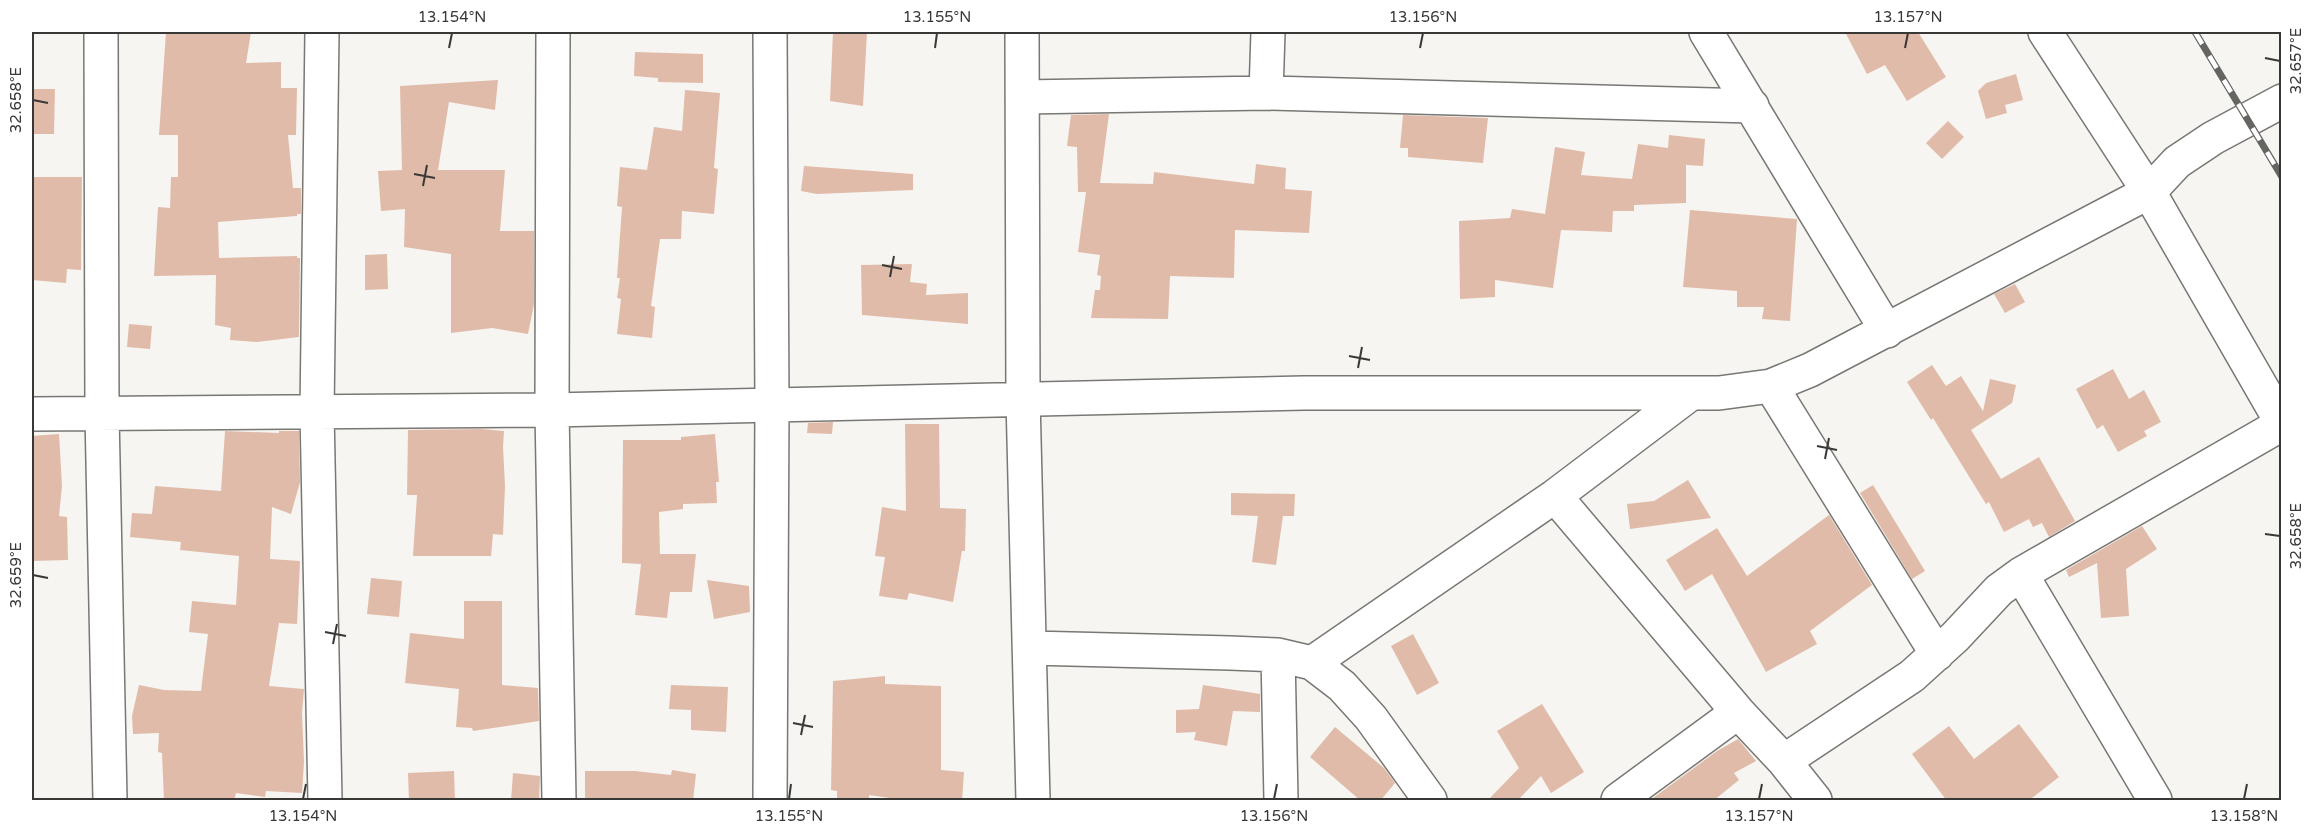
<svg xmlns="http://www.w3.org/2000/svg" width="2313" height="832" font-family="'Varela Round',sans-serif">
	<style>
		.building { fill: #e1bba9 }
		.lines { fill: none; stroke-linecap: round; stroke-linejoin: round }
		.minor-casing { stroke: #787773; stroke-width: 36 }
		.minor { stroke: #fff; stroke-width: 33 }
		.rail-casing { stroke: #656562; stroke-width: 7 }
		.rail { stroke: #fff; stroke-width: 4.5; stroke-dasharray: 14; stroke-linecap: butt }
		.ticks { fill: none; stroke: #383836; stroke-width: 2 }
		.neatline { fill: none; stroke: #383836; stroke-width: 2 }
		.ticks-label { font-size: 15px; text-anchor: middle; fill: #383836 }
	</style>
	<rect width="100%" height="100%" fill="#f6f5f1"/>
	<path class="building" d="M 166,32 L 251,32 L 246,63 L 281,62 L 281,88 L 297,88 L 296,135 L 288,135 L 293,188 L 301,188 L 301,214 L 297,214 L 297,216 L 218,222 L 219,258 L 297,256 L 297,258 L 300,258 L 299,337 L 257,342 L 230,340 L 231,328 L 215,325 L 216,275 L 154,276 L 158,207 L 170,208 L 171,177 L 178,177 L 178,135 L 159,135 Z
		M 833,32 L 867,32 L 863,106 L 830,101 Z
		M 1845,32 L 1918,32 L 1946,77 L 1907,101 L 1885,65 L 1867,74 Z
		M 635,52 L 703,54 L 703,83 L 658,82 L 658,78 L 634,76 Z
		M 2016,74 L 2023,100 L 2005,105 L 2007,113 L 1986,119 L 1978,91 L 1986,83 Z
		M 498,80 L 495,110 L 449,102 L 438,170 L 505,170 L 500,231 L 534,231 L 534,304 L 528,334 L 492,328 L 451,333 L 451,254 L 404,247 L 405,209 L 381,211 L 378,171 L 402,170 L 400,86 Z
		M 32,89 L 55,89 L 54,134 L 32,134 Z
		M 685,90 L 720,93 L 714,168 L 718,169 L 714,214 L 682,211 L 681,239 L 660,239 L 651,306 L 655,307 L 652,338 L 617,334 L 621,299 L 617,298 L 620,278 L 617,278 L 622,207 L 617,206 L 620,167 L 647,170 L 654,127 L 682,131 Z
		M 1109,114 L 1100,183 L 1153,184 L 1154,172 L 1254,184 L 1256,164 L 1286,168 L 1285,189 L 1312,191 L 1309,233 L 1235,230 L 1234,278 L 1170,276 L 1168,319 L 1091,318 L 1095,290 L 1100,290 L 1101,276 L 1097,275 L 1100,255 L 1078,252 L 1086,192 L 1078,192 L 1077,147 L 1067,146 L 1071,115 Z
		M 1403,115 L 1488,118 L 1483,163 L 1408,157 L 1408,148 L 1400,148 Z
		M 1948,121 L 1964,137 L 1942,159 L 1926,143 Z
		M 1669,135 L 1705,139 L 1703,166 L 1686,165 L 1686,203 L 1634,205 L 1634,211 L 1613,211 L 1612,232 L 1561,230 L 1553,288 L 1495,280 L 1495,297 L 1460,299 L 1459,221 L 1510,218 L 1512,209 L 1545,214 L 1555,147 L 1585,152 L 1581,175 L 1632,179 L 1638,144 L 1668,148 Z
		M 804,166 L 913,174 L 913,190 L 817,194 L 801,191 Z
		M 32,177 L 82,177 L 81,270 L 67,269 L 66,283 L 32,280 Z
		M 1690,210 L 1797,219 L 1790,321 L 1762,319 L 1764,307 L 1737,307 L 1737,291 L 1683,287 Z
		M 387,254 L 388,289 L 365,290 L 365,255 Z
		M 912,264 L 910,282 L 927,284 L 926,295 L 968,293 L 968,324 L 862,315 L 861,265 Z
		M 2015,284 L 2025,302 L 2005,313 L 1994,294 Z
		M 129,324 L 152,326 L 150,349 L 127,347 Z
		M 1932,365 L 1946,386 L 1961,376 L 1983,411 L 1990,379 L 2016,385 L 2012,403 L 1971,430 L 2001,479 L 2039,457 L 2075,521 L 2049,537 L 2042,523 L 2033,527 L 2029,519 L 2004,532 L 1989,502 L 1986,504 L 1933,418 L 1931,420 L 1907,382 Z
		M 2113,369 L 2129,399 L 2144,390 L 2161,422 L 2144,431 L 2147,436 L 2118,452 L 2103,425 L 2097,429 L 2076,389 Z
		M 833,422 L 832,434 L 807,433 L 808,423 Z
		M 905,424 L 939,424 L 940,508 L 966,509 L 965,551 L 962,551 L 953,602 L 909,593 L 907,600 L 879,596 L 885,557 L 875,556 L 882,507 L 906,511 Z
		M 481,429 L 504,431 L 503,447 L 505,486 L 503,535 L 493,534 L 491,556 L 413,556 L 417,495 L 407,495 L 408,430 Z
		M 225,431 L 279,433 L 279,431 L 299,431 L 300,482 L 291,514 L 272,507 L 270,559 L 300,561 L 297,624 L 279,623 L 269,686 L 304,689 L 302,713 L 304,762 L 302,793 L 266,791 L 265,797 L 236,793 L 234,801 L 164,801 L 162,753 L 158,752 L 159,733 L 133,734 L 132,716 L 139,685 L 164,690 L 201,691 L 208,634 L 189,632 L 192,601 L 236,605 L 239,556 L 180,550 L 181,542 L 130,537 L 132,513 L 152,514 L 155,486 L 221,491 Z
		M 59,434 L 62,486 L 59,516 L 67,517 L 68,560 L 32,561 L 32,436 Z
		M 715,434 L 719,482 L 716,482 L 717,503 L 683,504 L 683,509 L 659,512 L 660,554 L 696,554 L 692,592 L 670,592 L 667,618 L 635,615 L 641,564 L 622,563 L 623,440 L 681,440 L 681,437 Z
		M 1688,480 L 1711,518 L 1630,529 L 1627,504 L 1654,501 Z
		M 1873,485 L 1925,571 L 1912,579 L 1860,493 Z
		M 1231,493 L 1295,494 L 1294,516 L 1283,516 L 1276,565 L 1252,562 L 1258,516 L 1231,515 Z
		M 1829,515 L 1872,585 L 1810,631 L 1817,644 L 1766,672 L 1712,574 L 1685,591 L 1666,560 L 1717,528 L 1747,576 Z
		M 2142,526 L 2157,549 L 2126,569 L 2129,616 L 2101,618 L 2097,563 L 2069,577 L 2066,570 Z
		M 371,578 L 402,581 L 399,617 L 367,614 Z
		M 707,580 L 749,586 L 750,612 L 714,619 Z
		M 464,601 L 502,601 L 502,685 L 538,688 L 539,721 L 473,731 L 472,728 L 456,727 L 459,689 L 405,683 L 410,633 L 464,639 Z
		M 1413,634 L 1439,683 L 1417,695 L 1391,646 Z
		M 885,676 L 885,684 L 941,686 L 941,770 L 964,772 L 962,801 L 910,801 L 869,795 L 869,801 L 837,801 L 837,791 L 831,790 L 833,681 Z
		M 671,685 L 728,687 L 726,732 L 691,730 L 691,710 L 669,709 Z
		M 1203,685 L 1260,694 L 1260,712 L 1233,711 L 1227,746 L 1194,740 L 1196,732 L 1176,733 L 1176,710 L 1199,709 Z
		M 1542,704 L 1584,772 L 1551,793 L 1541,776 L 1517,801 L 1487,801 L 1519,768 L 1497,731 Z
		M 2019,724 L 2059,777 L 2028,801 L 1947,801 L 1912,754 L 1949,726 L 1974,759 Z
		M 1335,727 L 1384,768 L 1395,783 L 1380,801 L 1361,801 L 1310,757 Z
		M 1738,739 L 1756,761 L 1734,773 L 1739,780 L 1713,801 L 1649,801 L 1717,751 Z
		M 672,770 L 696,774 L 693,801 L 585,801 L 585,771 L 635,771 L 671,775 Z
		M 454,771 L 455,801 L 409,801 L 408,773 Z
		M 513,773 L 540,776 L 539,801 L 511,801 Z"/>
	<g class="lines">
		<defs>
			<path id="minor" d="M 101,32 L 102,414 L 110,800
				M 322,32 L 317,412 L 325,800
				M 553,32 L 552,410 L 559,800
				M 770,32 L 772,406 L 770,800
				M 1022,32 L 1023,399 L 1033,800
				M 1706,32 L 1887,331
				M 2045,32 L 2149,192 L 2282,423
				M 1266,93 L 1268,32
				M 1023,97 L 1266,93 L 1752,106
				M 1771,386 L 1937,654
				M 32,414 L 552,410 L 1304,393 L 1719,393 L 1771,386 L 1810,370 L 2149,192 L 2177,162 L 2213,138 L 2282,101
				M 1555,496 L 1738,712 L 1784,761 L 1815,800
				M 2021,574 L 2155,800
				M 1031,648 L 1230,653 L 1278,655 L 1312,663
				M 1278,655 L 1281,800
				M 1784,761 L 1912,676 L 1955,637 L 1999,590 L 2021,574 L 2282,424
				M 1430,800 L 1371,718 L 1342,686 L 1312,663 L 1555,496 L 1690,394
				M 1618,800 L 1738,712"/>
		</defs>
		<use href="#minor" class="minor-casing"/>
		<use href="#minor" class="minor"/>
		<defs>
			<path id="rail" d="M 2195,32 L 2282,177"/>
		</defs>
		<use href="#rail" class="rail-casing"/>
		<use href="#rail" class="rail"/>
	</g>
	<path class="ticks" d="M 449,48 L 452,33M 935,48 L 937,33M 1420,48 L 1423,33M 1905,48 L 1908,33M 2265,58 L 2280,61M 33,100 L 48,103M 414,174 L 435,178M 423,186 L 427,165M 882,265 L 902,269M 890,277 L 894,256M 1349,356 L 1370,360M 1358,368 L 1362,347M 1817,446 L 1837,450M 1825,459 L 1829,438M 2265,534 L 2280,536M 33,575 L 48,578M 325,632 L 346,636M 333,644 L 337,624M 793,723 L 813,727M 801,735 L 805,715M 303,799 L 306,784M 789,799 L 791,784M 1274,799 L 1277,784M 1759,799 L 1762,784M 2244,799 L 2247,784"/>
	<rect width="2313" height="832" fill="none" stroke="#ffffff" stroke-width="66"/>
	<rect x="33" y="33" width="2247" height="766" class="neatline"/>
	<g class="ticks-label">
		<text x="452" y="22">13.154°N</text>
		<text x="937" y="22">13.155°N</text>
		<text x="1423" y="22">13.156°N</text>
		<text x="1908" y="22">13.157°N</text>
		<text transform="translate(2296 61) rotate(-90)" y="5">32.657°E</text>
		<text transform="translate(16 100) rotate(-90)" y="5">32.658°E</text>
		<text transform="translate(2296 536) rotate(-90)" y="5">32.658°E</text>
		<text transform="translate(16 575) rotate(-90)" y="5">32.659°E</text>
		<text x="303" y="821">13.154°N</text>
		<text x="789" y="821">13.155°N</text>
		<text x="1274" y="821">13.156°N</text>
		<text x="1759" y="821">13.157°N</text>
		<text x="2244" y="821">13.158°N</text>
	</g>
</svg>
